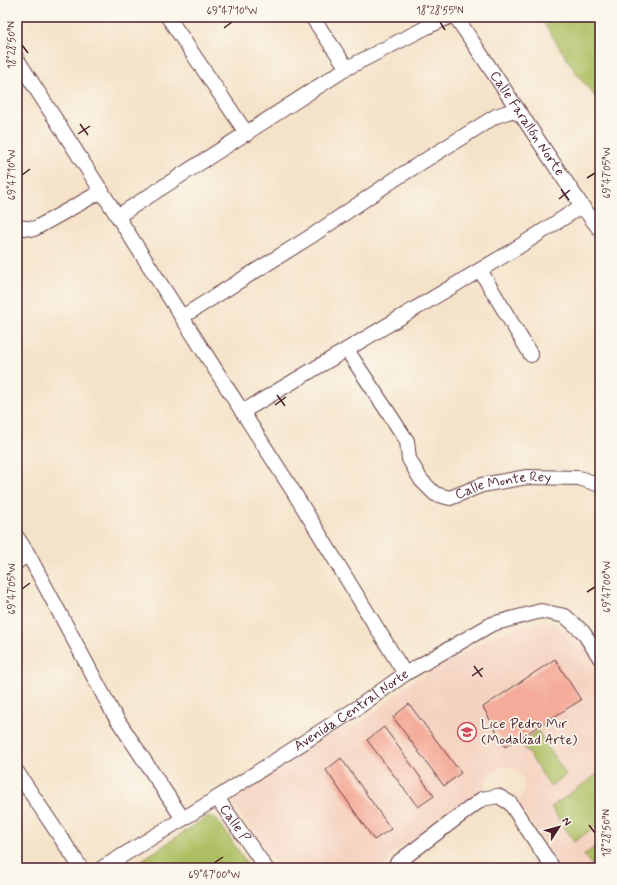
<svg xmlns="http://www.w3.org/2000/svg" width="617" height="885" font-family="Mynerve,sans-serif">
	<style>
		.built { fill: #f5d3c1 }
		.green { fill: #adbf62; stroke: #7c6f46 }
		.building { fill: #f4ab99 }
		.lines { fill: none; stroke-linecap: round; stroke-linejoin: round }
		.minor-casing { stroke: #643c43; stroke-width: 16 }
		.minor { stroke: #fff; stroke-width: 14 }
		.ticks { fill: none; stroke: #4a1f2b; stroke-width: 1.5 }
		.labels { text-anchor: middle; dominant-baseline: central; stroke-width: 3.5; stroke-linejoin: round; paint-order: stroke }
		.street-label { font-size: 14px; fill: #4a1f2b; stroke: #fbf7ec }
		.poi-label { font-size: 14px; fill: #4a1f2b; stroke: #fbf7ec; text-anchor: start }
		.neatline { fill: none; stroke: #4a1f2b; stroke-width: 1.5 }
		.ticks-label { font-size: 10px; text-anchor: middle; fill: #4a1f2b }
	</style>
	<rect width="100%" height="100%" fill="#fbf7ec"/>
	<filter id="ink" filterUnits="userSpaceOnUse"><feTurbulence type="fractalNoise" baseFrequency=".025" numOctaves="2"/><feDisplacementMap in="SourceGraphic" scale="8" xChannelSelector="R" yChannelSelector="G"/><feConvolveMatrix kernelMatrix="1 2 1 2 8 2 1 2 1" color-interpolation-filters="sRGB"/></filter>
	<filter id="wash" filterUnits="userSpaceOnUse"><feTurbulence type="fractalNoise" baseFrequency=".012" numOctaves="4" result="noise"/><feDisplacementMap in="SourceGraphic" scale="16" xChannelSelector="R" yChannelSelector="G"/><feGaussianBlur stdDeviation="0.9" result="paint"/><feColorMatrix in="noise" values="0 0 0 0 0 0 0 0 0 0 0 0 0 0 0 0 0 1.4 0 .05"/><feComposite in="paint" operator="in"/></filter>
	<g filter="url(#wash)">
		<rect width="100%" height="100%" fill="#f5e3c9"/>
		<path class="built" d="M 544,621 L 579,633 L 600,670 L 600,868 L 561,868 L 518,804 L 524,791 L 524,780 L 518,771 L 509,766 L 500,767 L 490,773 L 485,784 L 484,794 L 391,854 L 385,868 L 278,868 L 231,801 L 304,744 L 364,721 L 414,680 L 496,635 Z"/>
		<path class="green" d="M 540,17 L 600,17 L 600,103 L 576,73 Z
			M 538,731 L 566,775 L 550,786 L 521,742 Z
			M 600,772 L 600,823 L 574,842 L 551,807 Z
			M 208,816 L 217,819 L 250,868 L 130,868 Z
			M 600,843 L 600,868 L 594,868 L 584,855 Z"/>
		<g id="blocks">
			<path class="building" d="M 555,659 L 581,700 L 505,747 L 483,707 Z
				M 409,704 L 461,773 L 444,786 L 393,717 Z
				M 384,727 L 434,796 L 418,807 L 367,740 Z
				M 341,758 L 391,829 L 374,840 L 326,770 Z"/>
		</g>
	</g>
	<g filter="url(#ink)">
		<use href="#blocks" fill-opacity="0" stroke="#643c43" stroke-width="1"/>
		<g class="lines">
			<defs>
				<g id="minor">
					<path d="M 168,17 L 247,134"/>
					<path d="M 312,17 L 347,68"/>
					<path id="s1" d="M 456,17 L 582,206 L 600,230"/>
					<path d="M 17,59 L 293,491 L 405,674"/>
					<path d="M 118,216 L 347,68 L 427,27 L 449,17"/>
					<path d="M 17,227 L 34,229 L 102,191"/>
					<path d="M 480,270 L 531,355"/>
					<path d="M 182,317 L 313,235 L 395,179 L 496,116 L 511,111 L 522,115"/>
					<path id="s2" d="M 347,350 L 407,441 L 409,459 L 421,480 L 435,494 L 450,498 L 482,485 L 527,477 L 579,478 L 600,485"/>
					<path d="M 242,412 L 515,249 L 582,206"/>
					<path d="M 17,537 L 28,554 L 113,713 L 183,819"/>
					<path d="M 17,562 L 28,554"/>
					<path d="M 17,772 L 81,868"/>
					<path id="s3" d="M 217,798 L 266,868"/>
					<path id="s4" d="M 102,868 L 217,798 L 357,708 L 405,674 L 492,624 L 541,611 L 565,616 L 583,632 L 600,658"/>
					<path d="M 395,868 L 397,863 L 482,799 L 498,796 L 510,803 L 553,868"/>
				</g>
			</defs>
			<use href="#minor" class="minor-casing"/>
			<use href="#minor" class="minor"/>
		</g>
	</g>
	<path class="ticks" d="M 440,22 L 445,30M 224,28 L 232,22M 22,45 L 28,53M 80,124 L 88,135M 78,134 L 90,126M 22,175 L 30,169M 587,178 L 595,173M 561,189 L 569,200M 559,199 L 570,190M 277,395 L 285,406M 275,405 L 286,397M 22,589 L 30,583M 587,592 L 595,587M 474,666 L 482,677M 472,676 L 483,668M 589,825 L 595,833M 214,863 L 223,857"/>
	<defs>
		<symbol id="school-ring" viewBox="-11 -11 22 22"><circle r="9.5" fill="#fbf7ec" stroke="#d1495b" stroke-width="1.5"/><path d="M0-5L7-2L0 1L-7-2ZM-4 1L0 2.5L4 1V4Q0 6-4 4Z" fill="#d1495b"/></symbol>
	</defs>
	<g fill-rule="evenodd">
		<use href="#school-ring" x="456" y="721" width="22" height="22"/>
	</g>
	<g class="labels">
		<g class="street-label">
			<text stroke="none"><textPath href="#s1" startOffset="128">Calle Farallón Norte</textPath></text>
			<text stroke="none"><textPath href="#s2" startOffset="242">Calle Monte Rey</textPath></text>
			<text stroke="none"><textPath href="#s4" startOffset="295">Avenida Central Norte</textPath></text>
			<text stroke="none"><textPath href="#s3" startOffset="31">Calle P</textPath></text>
		</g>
		<g class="poi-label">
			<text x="481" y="724">Lice Pedro Mir<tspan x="481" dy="16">(Modaliad Arte)</tspan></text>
		</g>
	</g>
	<rect width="617" height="885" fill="none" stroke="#fbf7ec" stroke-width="44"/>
	<g transform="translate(559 827) rotate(54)" stroke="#fbf7ec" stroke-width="3" paint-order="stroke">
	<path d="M0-3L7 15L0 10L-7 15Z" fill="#4a1f2b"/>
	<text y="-6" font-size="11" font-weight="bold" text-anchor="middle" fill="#4a1f2b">N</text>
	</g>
	<rect x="22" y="22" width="573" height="841" class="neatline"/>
	<g class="ticks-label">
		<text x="232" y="14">69°47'10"W</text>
		<text x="440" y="14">18°28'55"N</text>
		<text transform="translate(11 45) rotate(-90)" y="4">18°28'50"N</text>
		<text transform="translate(606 173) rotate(-90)" y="4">69°47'05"W</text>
		<text transform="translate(11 175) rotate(-90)" y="4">69°47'10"W</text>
		<text transform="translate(606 587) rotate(-90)" y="4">69°47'00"W</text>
		<text transform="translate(11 589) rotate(-90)" y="4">69°47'05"W</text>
		<text transform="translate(606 833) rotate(-90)" y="4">18°28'50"N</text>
		<text x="214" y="878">69°47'00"W</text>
	</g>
</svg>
